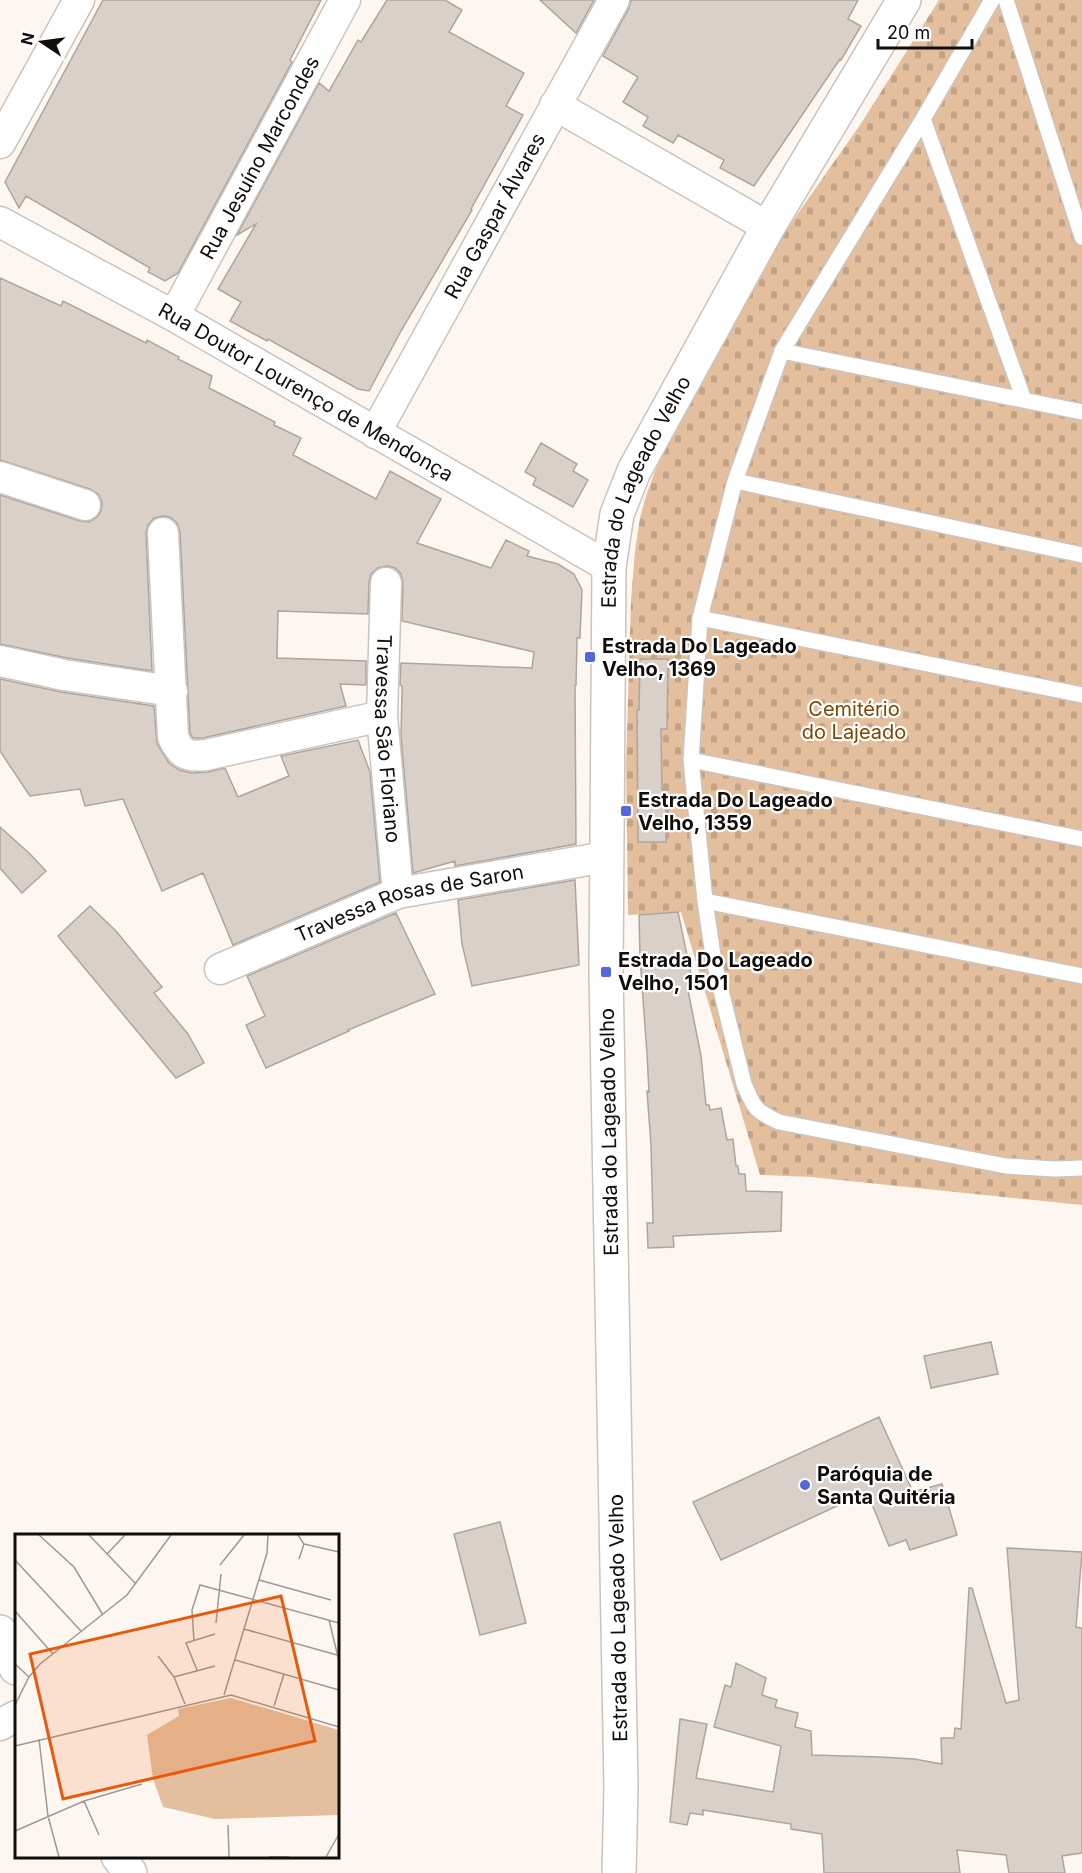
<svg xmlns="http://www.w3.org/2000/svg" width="1082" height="1873" font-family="Inter,sans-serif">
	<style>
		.cemetery { fill: url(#cemetery-stones) }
		.building { fill: #d9d0c9; stroke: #ada59e; stroke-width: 1.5 }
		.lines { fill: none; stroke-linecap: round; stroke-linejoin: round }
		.service-casing { stroke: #cbc3bc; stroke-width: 18 }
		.minor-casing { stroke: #cbc3bc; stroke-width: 33 }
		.secondary-casing { stroke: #cbc3bc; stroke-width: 36 }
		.primary-casing { stroke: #cbc3bc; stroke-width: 36 }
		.service { stroke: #fff; stroke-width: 15 }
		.minor { stroke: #fff; stroke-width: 30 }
		.secondary { stroke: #fff; stroke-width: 33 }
		.primary { stroke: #fff; stroke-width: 33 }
		.poi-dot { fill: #5666dd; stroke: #fff; stroke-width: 2 }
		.labels { text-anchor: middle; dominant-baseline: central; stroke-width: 4.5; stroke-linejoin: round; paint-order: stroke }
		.street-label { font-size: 20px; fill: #100d0b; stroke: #fff }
		.poi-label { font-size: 20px; font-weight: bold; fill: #100d0b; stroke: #fff; text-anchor: start }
		.park-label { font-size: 20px; fill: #7c4801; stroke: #fff }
		.inset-road { fill: none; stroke: #9f9995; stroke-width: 1.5 }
		.view { fill: #e8590c; fill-opacity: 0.15; stroke: #e8590c; stroke-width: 3 }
		.inset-edge { fill: none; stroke: #100d0b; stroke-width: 3 }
	</style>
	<defs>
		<pattern id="cemetery-stones" width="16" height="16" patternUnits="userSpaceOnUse" patternTransform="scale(1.5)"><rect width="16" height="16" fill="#e4bf9d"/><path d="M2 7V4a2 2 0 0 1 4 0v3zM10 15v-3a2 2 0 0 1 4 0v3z" fill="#c3a386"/></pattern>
	</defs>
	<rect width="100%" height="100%" fill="#fef7f1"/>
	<path class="cemetery" d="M 939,0 L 1082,0 L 1082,1205 L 811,1177 L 760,1175 L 681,912 L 628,915 L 626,765 L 631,600 L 635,551 L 640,518 L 646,496 L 655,471 L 670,440 L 722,341 L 782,236 L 860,125 Z"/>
	<path class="building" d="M 103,0 L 321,0 L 290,60 L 292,62 L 178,273 L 165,281 L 148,272 L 150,268 L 26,196 L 19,208 L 5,182 Z
		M 387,0 L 445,0 L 462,10 L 449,32 L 524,73 L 506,106 L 523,115 L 471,209 L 472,210 L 401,331 L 369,391 L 358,389 L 268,339 L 267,341 L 230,321 L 241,302 L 218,289 L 256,224 L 237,235 L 319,83 L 329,91 L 358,40 L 361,42 Z
		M 540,0 L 594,0 L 576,33 Z
		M 631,0 L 858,0 L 848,19 L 861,26 L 841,60 L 840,59 L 754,186 L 720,168 L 724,160 L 678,135 L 673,143 L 643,126 L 648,117 L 623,102 L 638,77 L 603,56 L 629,8 Z
		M 0,278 L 61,306 L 63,301 L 146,343 L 147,340 L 179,357 L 178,359 L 212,376 L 209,388 L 275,422 L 274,425 L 301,438 L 293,455 L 376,499 L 390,471 L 441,499 L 417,543 L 491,568 L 506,540 L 529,551 L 527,556 L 558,564 L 574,574 L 582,590 L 580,638 L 577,638 L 576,685 L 575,685 L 576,844 L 455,866 L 455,861 L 413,873 L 401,736 L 402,695 L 402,686 L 400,685 L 401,663 L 532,668 L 534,652 L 402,621 L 403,583 L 401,574 L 395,568 L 387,566 L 378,568 L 371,574 L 369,582 L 368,614 L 278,611 L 277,658 L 366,661 L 366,685 L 340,684 L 346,706 L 203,738 L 193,738 L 190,733 L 180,532 L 177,523 L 170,517 L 163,516 L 154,518 L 148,525 L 146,533 L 152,671 L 67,658 L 0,644 L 0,495 L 80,521 L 89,522 L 97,517 L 101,511 L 102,502 L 98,494 L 90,489 L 0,460 Z
		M 541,443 L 577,464 L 573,471 L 588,480 L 573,507 L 533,485 L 536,478 L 525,472 Z
		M 640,659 L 668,659 L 667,729 L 661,729 L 662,791 L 666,791 L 666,842 L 638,842 L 637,710 L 639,710 Z
		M 0,679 L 61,692 L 154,706 L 157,744 L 169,763 L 179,770 L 192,773 L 208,772 L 225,768 L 238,797 L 289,776 L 281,756 L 358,740 L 370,772 L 380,882 L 233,945 L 203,873 L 162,891 L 123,799 L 85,806 L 80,789 L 30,796 L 0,751 Z
		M 0,827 L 30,854 L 46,871 L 22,893 L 0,868 Z
		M 575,880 L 579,965 L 472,986 L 462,944 L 458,900 Z
		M 90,906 L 116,931 L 162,987 L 154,993 L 188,1034 L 204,1063 L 176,1078 L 58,936 Z
		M 678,912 L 691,974 L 685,975 L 701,1056 L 706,1105 L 709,1105 L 710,1110 L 721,1108 L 727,1140 L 733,1139 L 736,1166 L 738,1166 L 739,1174 L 745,1174 L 746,1191 L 782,1192 L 781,1231 L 673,1236 L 674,1247 L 648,1248 L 647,1223 L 653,1223 L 651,1145 L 647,1091 L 649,1092 L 647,1054 L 640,957 L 639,915 Z
		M 396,913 L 435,994 L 348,1030 L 349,1031 L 266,1068 L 246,1025 L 265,1016 L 247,976 Z
		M 991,1342 L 998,1374 L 931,1388 L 924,1356 Z
		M 879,1417 L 913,1492 L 942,1484 L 957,1535 L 910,1550 L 906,1540 L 889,1546 L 867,1492 L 721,1560 L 693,1502 Z
		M 500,1522 L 526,1623 L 480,1635 L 454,1534 Z
		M 1007,1548 L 1082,1552 L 1076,1627 L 1082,1628 L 1082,1853 L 1062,1856 L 1065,1873 L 1009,1873 L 1006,1855 L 957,1850 L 960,1873 L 824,1873 L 822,1834 L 791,1829 L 791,1824 L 703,1810 L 703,1815 L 690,1813 L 687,1825 L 670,1822 L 680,1719 L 707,1724 L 696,1778 L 773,1792 L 781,1746 L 714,1727 L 725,1685 L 731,1687 L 736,1663 L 766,1678 L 762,1695 L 777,1700 L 775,1707 L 798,1713 L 795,1727 L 811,1731 L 812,1755 L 880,1757 L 914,1759 L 942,1764 L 941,1738 L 954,1738 L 955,1728 L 961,1729 L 969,1588 L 972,1588 L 1006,1703 L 1019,1700 Z"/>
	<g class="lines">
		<defs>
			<path id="service" d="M 992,0 L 923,119 L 782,351 L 735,481 L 700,618 L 691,760 L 705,901 L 714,962 L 744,1084 C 754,1108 755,1111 779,1122 L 1006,1166 L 1055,1169 L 1082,1168
				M 1006,0 L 1082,237
				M 923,119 L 1024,400
				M 782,351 L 1082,412
				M 735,481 L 1082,555
				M 700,618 L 1082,695
				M 691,760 L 1082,839
				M 705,901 L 1082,976"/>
			<g id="minor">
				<path d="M 555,105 L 768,227"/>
				<path d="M 0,143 L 79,0"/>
				<path id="s1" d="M 0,222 L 174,316 L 609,567"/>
				<path id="s2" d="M 174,316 L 345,0"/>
				<path id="s3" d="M 375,433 L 614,0"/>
				<path d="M 0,477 L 85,505"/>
				<path d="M 163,533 L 173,737 C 181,755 187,757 206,755 L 382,716"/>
				<path id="s4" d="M 386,583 L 382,716 L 398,893"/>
				<path d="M 0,661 L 64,675 L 172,691"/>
				<path id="s5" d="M 220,969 L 398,893 L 606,857"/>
				<path d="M 0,1725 L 16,1716"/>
			</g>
			<g id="secondary">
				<path id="s6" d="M 619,1873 L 621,1787 L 606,972 L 609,567 L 617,514 L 634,471 L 768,227 L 904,0"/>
			</g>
			<path id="primary" d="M 0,1632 L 16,1668
				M 118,1856 L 130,1873"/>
		</defs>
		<use href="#service" class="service-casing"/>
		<use href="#minor" class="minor-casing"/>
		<use href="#secondary" class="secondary-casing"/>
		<use href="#primary" class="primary-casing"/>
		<use href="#service" class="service"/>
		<use href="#minor" class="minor"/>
		<use href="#secondary" class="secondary"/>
		<use href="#primary" class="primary"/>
	</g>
	<g class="poi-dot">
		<rect x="584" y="651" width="12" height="12" rx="3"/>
		<rect x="620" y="805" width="12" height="12" rx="3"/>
		<rect x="600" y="966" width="12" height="12" rx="3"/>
		<circle cx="805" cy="1485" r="6"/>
	</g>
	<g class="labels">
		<g class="street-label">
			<text stroke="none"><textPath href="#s2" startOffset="180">Rua Jesuíno Marcondes</textPath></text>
			<text stroke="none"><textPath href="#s3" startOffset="248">Rua Gaspar Álvares</textPath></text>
			<text stroke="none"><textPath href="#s1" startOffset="350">Rua Doutor Lourenço de Mendonça</textPath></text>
			<text stroke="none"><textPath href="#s6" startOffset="1389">Estrada do Lageado Velho</textPath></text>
			<text stroke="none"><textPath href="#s4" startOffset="156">Travessa São Floriano</textPath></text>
			<text stroke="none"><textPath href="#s5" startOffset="202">Travessa Rosas de Saron</textPath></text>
			<text transform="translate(609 1132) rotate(-91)">Estrada do Lageado Velho</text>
			<text transform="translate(618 1618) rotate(-91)">Estrada do Lageado Velho</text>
		</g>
		<g class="poi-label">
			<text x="602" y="646">Estrada Do Lageado<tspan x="602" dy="23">Velho, 1369</tspan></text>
			<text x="638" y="800">Estrada Do Lageado<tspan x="638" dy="23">Velho, 1359</tspan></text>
			<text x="618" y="960">Estrada Do Lageado<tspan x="618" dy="23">Velho, 1501</tspan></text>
			<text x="817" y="1474">Paróquia de<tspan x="817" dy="23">Santa Quitéria</tspan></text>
		</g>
		<g class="park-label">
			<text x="854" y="709">Cemitério<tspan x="854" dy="23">do Lajeado</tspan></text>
		</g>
	</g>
	<g transform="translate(15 1534)">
		<rect width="324" height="324" fill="#fef7f1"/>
		<path d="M 216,164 L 324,196 L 324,281 L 200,285 L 148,273 L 138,245 L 132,201 L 164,182 L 163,175 Z" fill="#e4bf9d"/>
		<path class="inset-road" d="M 24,1 L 59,33 L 88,81M 74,1 L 121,50M 283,1 L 289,10 L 284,25M 289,10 L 324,18M 92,20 L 110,1M 0,26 L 66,97M 205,31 L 229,1M 244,46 L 316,66M 0,77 L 38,120M 314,86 L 324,127M 201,89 L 206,40M 229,95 L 322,121M 179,107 L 177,76 L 185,51 L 324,89M 143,122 L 159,143 L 170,170M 220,126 L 324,156M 0,130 L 14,143M 182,136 L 171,109 L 200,100M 159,143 L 200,132M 209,161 L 252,19 L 253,1M 0,171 L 14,143 L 25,130 L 112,61 L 156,1M 259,172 L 269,140M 24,205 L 33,282 L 44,323M 0,212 L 216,161 L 324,193M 69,267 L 84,301M 213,291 L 214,323M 0,297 L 69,267 L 127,250M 254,323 L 274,323M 311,323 L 324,300"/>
		<path class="view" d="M 266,62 L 300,207 L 48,265 L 15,120 Z"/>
		<rect width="324" height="324" class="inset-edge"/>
	</g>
	<g transform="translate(42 42) rotate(283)" stroke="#ffffff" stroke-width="4.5" paint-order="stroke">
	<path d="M0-4.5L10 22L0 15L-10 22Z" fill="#100d0b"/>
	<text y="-9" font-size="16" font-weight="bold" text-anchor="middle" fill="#100d0b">N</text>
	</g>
	<path d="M878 39v9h94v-9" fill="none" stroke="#100d0b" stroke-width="3"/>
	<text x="887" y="39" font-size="18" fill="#100d0b" stroke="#ffffff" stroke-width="4.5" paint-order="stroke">20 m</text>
</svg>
